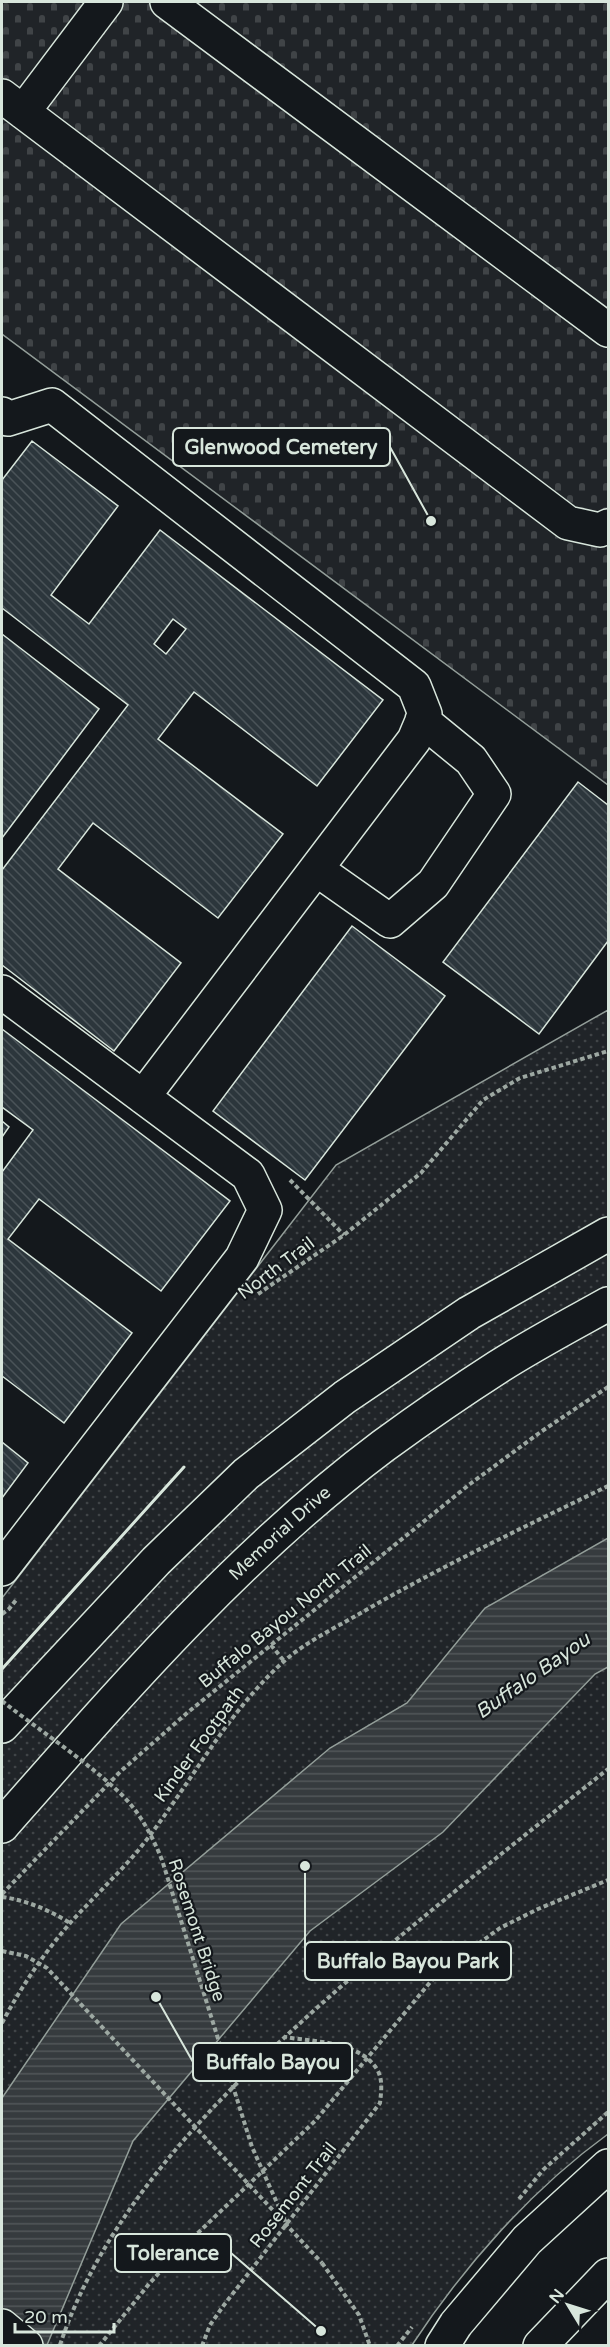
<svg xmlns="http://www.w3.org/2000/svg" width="610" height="2347" font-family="'Varela Round',sans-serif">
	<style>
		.cemetery { fill: url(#cemetery-stones); stroke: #939e99; stroke-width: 1.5 }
		.park { fill: url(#park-dots); stroke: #939e99; stroke-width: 1.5 }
		.water { fill: url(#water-rules); stroke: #939e99; stroke-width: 1.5 }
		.building { fill: url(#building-back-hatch); stroke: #d8e6dc; stroke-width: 1.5; fill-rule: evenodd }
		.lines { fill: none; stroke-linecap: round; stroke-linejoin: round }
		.minor-casing { stroke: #d8e6dc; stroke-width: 36 }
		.major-casing { stroke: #d8e6dc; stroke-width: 36 }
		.path { stroke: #9da8a2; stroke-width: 4; stroke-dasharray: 4.5 3; stroke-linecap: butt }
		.minor { stroke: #14181c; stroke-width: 33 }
		.major { stroke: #14181c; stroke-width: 33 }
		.path-bridge { stroke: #9da8a2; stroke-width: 4; stroke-dasharray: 4.5 3; stroke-linecap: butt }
		.wall { stroke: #d8e6dc; stroke-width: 3 }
		.labels { text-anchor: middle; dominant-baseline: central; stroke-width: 4.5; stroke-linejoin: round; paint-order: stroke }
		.street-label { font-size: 18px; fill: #d8e6dc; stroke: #14181c }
		.water-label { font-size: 20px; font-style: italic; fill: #d8e6dc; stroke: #14181c }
		.leader { fill: none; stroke: #d8e6dc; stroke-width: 2 }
		.callout-dot { fill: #d8e6dc; stroke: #14181c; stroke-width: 2 }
		.callout { fill: #14181c; stroke: #d8e6dc; stroke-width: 2 }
		.callout-label { font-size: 20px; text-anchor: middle; font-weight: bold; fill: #d8e6dc }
	</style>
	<defs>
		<pattern id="cemetery-stones" width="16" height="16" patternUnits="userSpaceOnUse" patternTransform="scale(1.5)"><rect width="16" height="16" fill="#202428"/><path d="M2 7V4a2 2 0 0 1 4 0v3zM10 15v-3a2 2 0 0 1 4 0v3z" fill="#404447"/></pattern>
		<pattern id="park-dots" width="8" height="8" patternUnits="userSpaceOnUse" patternTransform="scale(1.5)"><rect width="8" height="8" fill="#202428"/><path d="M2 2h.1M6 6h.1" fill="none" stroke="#404447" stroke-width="1.8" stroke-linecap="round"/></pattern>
		<pattern id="water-rules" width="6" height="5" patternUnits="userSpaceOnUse" patternTransform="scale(1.5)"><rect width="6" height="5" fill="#363b3e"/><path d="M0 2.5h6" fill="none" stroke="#525759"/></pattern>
		<pattern id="building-back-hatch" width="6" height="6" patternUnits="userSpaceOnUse" patternTransform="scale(1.5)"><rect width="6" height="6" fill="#2c363c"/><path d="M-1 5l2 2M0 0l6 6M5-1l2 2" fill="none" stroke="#4a5358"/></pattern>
	</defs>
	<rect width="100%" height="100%" fill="#14181c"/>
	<path class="cemetery" d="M 2,2 L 608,2 L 608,785 L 2,334 Z"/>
	<path class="park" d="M 608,1010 L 608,2134 C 531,2190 464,2266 412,2345 L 2,2345 L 2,1598 L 336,1165 Z"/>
	<path class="water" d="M 608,1538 L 608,1667 L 595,1674 L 443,1832 L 310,1931 L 133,2141 L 47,2345 L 2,2346 L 2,2098 L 121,1924 L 330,1748 L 407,1703 L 485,1608 Z"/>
	<path class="building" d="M 32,441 L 118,506 L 51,595 L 89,624 L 160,530 L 383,700 L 317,786 L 194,692 L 158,739 L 283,834 L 218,918 L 93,823 L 58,869 L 181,963 L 114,1051 L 2,965 L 2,870 L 128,705 L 2,608 L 2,480 ZM 173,619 L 186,629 L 166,654 L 154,644 Z
		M 2,634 L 99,709 L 2,838 Z
		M 578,782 L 608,805 L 608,941 L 539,1034 L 443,962 Z
		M 352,926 L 445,996 L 305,1180 L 213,1111 Z
		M 2,1029 L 230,1201 L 161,1291 L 39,1199 L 8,1239 L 132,1333 L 64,1423 L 2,1376 L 2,1172 L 33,1130 L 2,1107 Z
		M 2,1121 L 9,1127 L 2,1137 Z
		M 2,1442 L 28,1463 L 2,1498 Z"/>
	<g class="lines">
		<defs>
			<path id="minor" d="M 167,2 L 608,330
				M 2,96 L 568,523 L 600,530 L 608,526
				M 23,112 L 106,2
				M 2,414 L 8,419 L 52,405 L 414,686 L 425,714 L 414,740 L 143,1097
				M 316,869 L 390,921 L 433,884 L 494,794 L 471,760 L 422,720
				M 2,992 L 248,1175 L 265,1210 L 242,1258 L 2,1569"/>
			<g id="major">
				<path d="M 2,1726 L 156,1561 L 246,1474 L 345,1397 L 469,1313 L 608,1234"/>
				<path id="s1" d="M 2,1826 C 120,1692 239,1554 383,1446 C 420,1419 459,1392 498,1367 C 534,1344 572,1324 608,1304"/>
				<path d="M 2,2326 L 26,2346"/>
				<path d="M 442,2346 L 456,2324 L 527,2240 L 608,2166"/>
				<path d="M 540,2346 L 608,2275"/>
			</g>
		</defs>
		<use href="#minor" class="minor-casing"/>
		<use href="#major" class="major-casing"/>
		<path class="path" d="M 290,1180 L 344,1235
			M 258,1294 L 344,1235 L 421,1173 L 483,1100 L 520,1078 L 608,1051
			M 2,1614 L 9,1609 L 16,1600
			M 271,1645 L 284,1661
			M 2,1894 L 121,1771 L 187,1713 L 470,1484 L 542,1431 L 608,1387
			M 2,1897 C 26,1900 49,1910 70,1923
			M 2,2023 C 21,1987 44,1953 71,1922 C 92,1899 115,1877 136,1853 C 187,1791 222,1718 282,1663 C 304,1643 333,1629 359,1614 C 440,1567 524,1527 608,1486
			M 519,2199 L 543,2170 L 608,2112
			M 322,2263 L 359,2315 L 370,2346
			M 60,2345 C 106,2206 221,2093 328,1998 C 419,1918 514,1844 608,1769
			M 99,2346 L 149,2284 L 178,2252 L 315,2121 L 437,1974 L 500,1928 L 538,1909 L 608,1880
			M 202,2346 L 210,2325 L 224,2305 L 380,2103 C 381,2093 383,2081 378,2071 C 361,2041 314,2042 285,2037
			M 397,2346 L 412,2327"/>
		<use href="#minor" class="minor"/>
		<use href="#major" class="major"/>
		<path class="path-bridge" d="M 2,1701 C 39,1730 85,1760 120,1793 C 139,1811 152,1835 162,1860 L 252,2147 L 286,2223
			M 2,1951 L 26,1956 L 47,1968 L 322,2263"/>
		<path class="wall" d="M 2,1669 L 184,1467"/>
	</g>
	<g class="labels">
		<g class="street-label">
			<text transform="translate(276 1268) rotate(-37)">North Trail</text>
			<text stroke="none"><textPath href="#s1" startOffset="404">Memorial Drive</textPath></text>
			<text transform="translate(285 1616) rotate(-39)">Buffalo Bayou North Trail</text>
			<text transform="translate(199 1744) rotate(-54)">Kinder Footpath</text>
			<text transform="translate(197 1930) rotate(72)">Rosemont Bridge</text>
			<text transform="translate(293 2195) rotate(-52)">Rosemont Trail</text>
		</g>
		<g class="water-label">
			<text transform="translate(533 1676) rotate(-35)">Buffalo Bayou</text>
		</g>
	</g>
	<path class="leader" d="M431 521L390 447M305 1866L305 1961M156 1997L193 2062M321 2331L231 2253"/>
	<g class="callout-dot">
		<circle cx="431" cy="521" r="6"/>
		<circle cx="305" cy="1866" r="6"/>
		<circle cx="156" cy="1997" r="6"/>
		<circle cx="321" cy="2331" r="6"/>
	</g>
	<g class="callout">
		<rect x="173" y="428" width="217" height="38" rx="6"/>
		<rect x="305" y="1942" width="206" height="38" rx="6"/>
		<rect x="193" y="2043" width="159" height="38" rx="6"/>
		<rect x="115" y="2234" width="116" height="38" rx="6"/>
	</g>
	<g class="callout-label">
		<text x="281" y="454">Glenwood Cemetery</text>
		<text x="408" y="1968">Buffalo Bayou Park</text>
		<text x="273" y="2069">Buffalo Bayou</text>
		<text x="173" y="2260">Tolerance</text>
	</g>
	<rect width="610" height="2347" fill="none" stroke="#d8e6dc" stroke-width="6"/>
	<g transform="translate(568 2305) rotate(308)" stroke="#14181c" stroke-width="4.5" paint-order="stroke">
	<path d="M0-4.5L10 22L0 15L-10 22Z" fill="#d8e6dc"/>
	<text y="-9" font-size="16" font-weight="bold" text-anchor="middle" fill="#d8e6dc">N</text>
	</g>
	<path d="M15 2323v9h99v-9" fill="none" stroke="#d8e6dc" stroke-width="3"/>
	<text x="24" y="2323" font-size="18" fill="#d8e6dc" stroke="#14181c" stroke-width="4.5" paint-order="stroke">20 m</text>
</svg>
